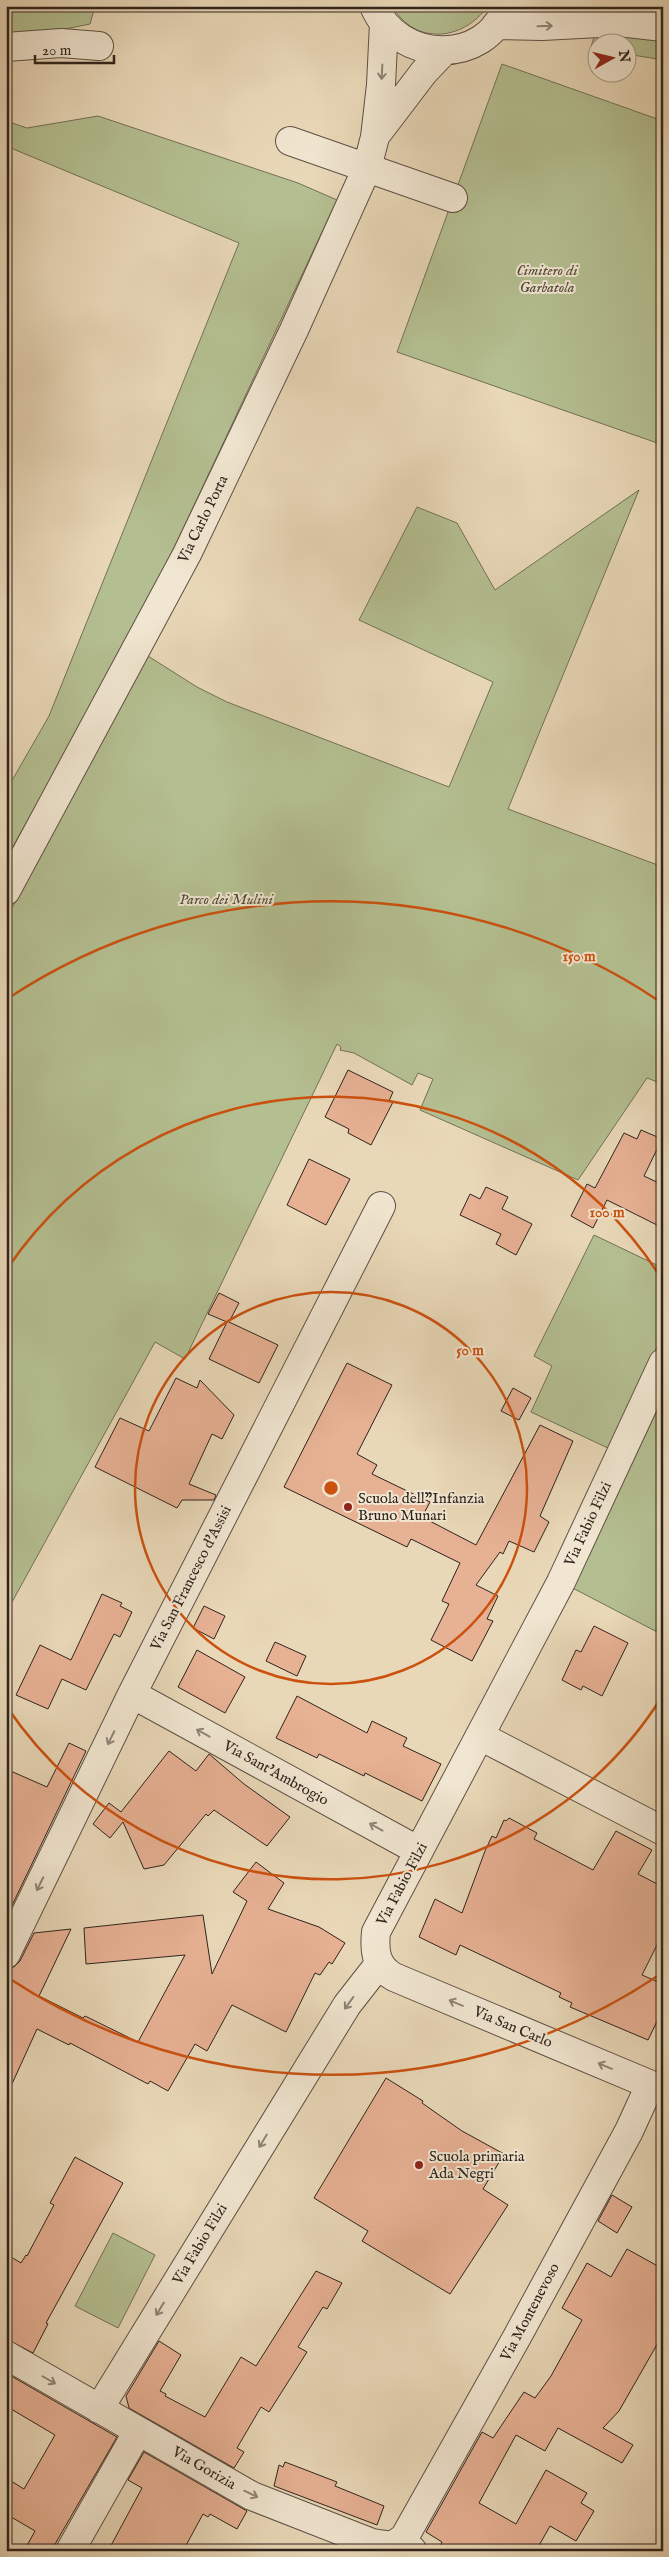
<svg xmlns="http://www.w3.org/2000/svg" width="669" height="2557" font-family="'IM FELL English',serif">
	<style>
		.green { fill: #b4bf91; stroke: #727157 }
		.building { fill: #e7b194; stroke: #2f231d }
		.lines { fill: none; stroke-linecap: round; stroke-linejoin: round }
		.minor-casing { stroke: #5e5044; stroke-width: 30 }
		.minor { stroke: #f1e6d1; stroke-width: 28 }
		.oneway { stroke: #908477 }
		.ring { fill: none; stroke: #cc510f; stroke-width: 2.5 }
		.poi-dot { fill: #8f2418; stroke: #f1e6d1; stroke-width: 2 }
		.labels { text-anchor: middle; dominant-baseline: central; stroke-width: 4; stroke-linejoin: round; paint-order: stroke }
		.park-label { font-size: 15px; font-style: italic; fill: #504a3a; stroke: #f1e6d1 }
		.street-label { font-size: 15px; fill: #2f231d; stroke: #f1e6d1 }
		.poi-label { font-size: 15px; fill: #2f231d; stroke: #f1e6d1; text-anchor: start }
		.centre { fill: #cc510f; stroke: #f1e6d1; stroke-width: 2.5 }
		.ring-label { font-size: 15px; text-anchor: middle; font-weight: bold; fill: #cc510f; stroke: #f1e6d1; stroke-width: 4; stroke-linejoin: round; paint-order: stroke }
	</style>
	<rect width="100%" height="100%" fill="#e9d8b8"/>
	<filter id="stains"><feTurbulence type="fractalNoise" baseFrequency=".004" numOctaves="4"/><feColorMatrix values="0 0 0 0 .2 0 0 0 0 .09 0 0 0 0 .02 0 0 0 .5 -.17"/></filter>
	<radialGradient id="worn" r=".72"><stop offset=".6" stop-color="#630" stop-opacity="0"/><stop offset="1" stop-color="#630" stop-opacity=".3"/></radialGradient>
	<path class="green" d="M 6,6 L 95,6 L 90,24 L 6,41 Z
		M 392,6 L 488,6 C 463,41 415,46 392,6 Z
		M 603,6 L 663,6 L 663,60 L 627,54 L 626,42 L 596,42 L 596,48 L 591,47 Z
		M 502,64 L 663,121 L 663,445 L 397,352 Z
		M 98,116 L 298,183 L 337,200 L 145,610 L 6,859 L 6,791 L 49,716 L 239,243 L 6,146 L 6,121 L 27,128 Z
		M 639,490 L 508,809 L 663,867 L 663,1084 L 647,1078 L 578,1180 L 420,1110 L 433,1079 L 418,1073 L 412,1085 L 354,1053 L 340,1050 L 341,1047 L 337,1044 L 185,1359 L 155,1342 L 6,1613 L 6,919 L 148,656 L 197,687 L 227,702 L 449,787 L 493,682 L 359,620 L 417,507 L 457,523 L 495,590 Z
		M 594,1235 L 663,1268 L 663,1334 L 610,1449 L 531,1412 L 552,1366 L 534,1356 Z
		M 663,1373 L 663,1635 L 561,1582 Z
		M 113,2233 L 155,2255 L 118,2328 L 75,2306 Z"/>
	<path class="building" d="M 348,1070 L 393,1092 L 389,1101 L 393,1102 L 371,1145 L 348,1133 L 349,1129 L 325,1117 Z
		M 641,1130 L 662,1139 L 644,1176 L 663,1185 L 663,1228 L 607,1200 L 593,1228 L 571,1216 L 587,1184 L 595,1188 L 624,1133 L 637,1139 Z
		M 309,1159 L 350,1179 L 326,1225 L 287,1205 Z
		M 486,1187 L 508,1197 L 502,1209 L 532,1224 L 516,1255 L 496,1244 L 501,1234 L 460,1215 L 470,1194 L 480,1199 Z
		M 219,1293 L 239,1303 L 229,1322 L 278,1345 L 259,1383 L 209,1359 L 227,1322 L 208,1314 Z
		M 347,1363 L 392,1385 L 357,1454 L 377,1465 L 372,1474 L 430,1502 L 422,1517 L 476,1545 L 540,1425 L 573,1441 L 540,1516 L 549,1522 L 534,1552 L 509,1541 L 503,1554 L 500,1552 L 476,1585 L 498,1596 L 487,1619 L 493,1621 L 472,1661 L 431,1640 L 449,1604 L 442,1601 L 460,1563 L 411,1539 L 407,1547 L 284,1487 Z
		M 176,1378 L 197,1388 L 200,1380 L 234,1415 L 222,1439 L 212,1434 L 189,1484 L 216,1495 L 214,1500 L 182,1500 L 177,1508 L 95,1467 L 120,1418 L 149,1431 Z
		M 513,1388 L 531,1398 L 519,1420 L 501,1411 Z
		M 102,1594 L 122,1603 L 120,1606 L 132,1612 L 120,1637 L 114,1634 L 86,1690 L 62,1679 L 48,1709 L 16,1695 L 40,1645 L 71,1660 Z
		M 204,1606 L 225,1616 L 214,1639 L 193,1628 Z
		M 594,1626 L 628,1643 L 602,1696 L 583,1686 L 581,1690 L 562,1680 L 576,1650 L 581,1652 Z
		M 275,1642 L 306,1656 L 297,1676 L 266,1661 Z
		M 197,1650 L 245,1677 L 225,1713 L 178,1687 Z
		M 297,1696 L 367,1733 L 372,1721 L 407,1738 L 403,1746 L 441,1764 L 422,1801 L 365,1773 L 364,1776 L 319,1754 L 317,1758 L 276,1738 Z
		M 69,1743 L 86,1751 L 6,1918 L 6,1769 L 47,1787 Z
		M 169,1751 L 196,1771 L 209,1754 L 244,1784 L 290,1817 L 267,1846 L 214,1810 L 208,1816 L 206,1814 L 164,1865 L 144,1869 L 123,1822 L 110,1838 L 93,1824 L 109,1803 L 121,1812 Z
		M 509,1818 L 537,1833 L 534,1839 L 593,1870 L 616,1831 L 652,1850 L 638,1874 L 663,1887 L 663,1933 L 642,1975 L 663,1984 L 663,2009 L 648,2040 L 570,2007 L 572,2003 L 559,1997 L 561,1993 L 460,1945 L 456,1955 L 419,1937 L 435,1899 L 462,1913 L 485,1851 L 492,1836 L 496,1838 L 504,1820 L 506,1821 Z
		M 256,1862 L 284,1883 L 268,1909 L 319,1927 L 345,1943 L 332,1964 L 329,1962 L 320,1975 L 315,1973 L 286,2032 L 232,2005 L 207,2051 L 195,2044 L 168,2091 L 150,2081 L 148,2084 L 70,2043 L 69,2045 L 37,2029 L 6,2097 L 6,1969 L 14,1967 L 20,1961 L 34,1933 L 71,1929 L 39,1996 L 83,2018 L 85,2016 L 138,2042 L 185,1955 L 86,1964 L 84,1928 L 203,1915 L 212,1974 L 247,1901 L 233,1892 Z
		M 386,2078 L 423,2101 L 422,2103 L 462,2131 L 504,2154 L 483,2189 L 508,2205 L 450,2294 L 362,2241 L 368,2231 L 314,2198 Z
		M 75,2157 L 123,2183 L 46,2323 L 48,2324 L 33,2353 L 6,2339 L 6,2254 L 21,2263 L 26,2255 L 27,2256 L 54,2205 L 50,2203 Z
		M 612,2195 L 632,2207 L 617,2233 L 598,2221 Z
		M 627,2249 L 663,2269 L 663,2334 L 619,2411 L 603,2428 L 633,2445 L 622,2463 L 558,2428 L 545,2451 L 516,2435 L 479,2503 L 516,2524 L 546,2470 L 587,2493 L 581,2503 L 594,2511 L 576,2541 L 550,2526 L 536,2551 L 438,2551 L 442,2542 L 426,2532 L 482,2432 L 493,2438 L 524,2392 L 535,2398 L 551,2376 L 582,2320 L 562,2308 L 587,2263 L 611,2277 Z
		M 316,2271 L 342,2283 L 327,2309 L 323,2307 L 298,2347 L 307,2352 L 269,2412 L 261,2407 L 237,2448 L 244,2452 L 234,2468 L 129,2408 L 126,2396 L 159,2341 L 181,2355 L 160,2391 L 166,2394 L 165,2396 L 205,2417 L 241,2357 L 256,2366 Z
		M 6,2373 L 117,2437 L 51,2551 L 24,2551 L 35,2531 L 6,2514 L 6,2478 L 24,2489 L 55,2435 L 6,2406 Z
		M 144,2452 L 247,2511 L 237,2529 L 210,2514 L 208,2517 L 203,2514 L 183,2551 L 108,2551 L 142,2488 L 128,2480 Z
		M 285,2462 L 337,2482 L 335,2486 L 384,2506 L 377,2525 L 274,2486 L 279,2465 L 283,2467 Z"/>
	<g class="lines">
		<defs>
			<path id="minor" d="M 374,6 C 398,63 485,67 507,6
				M 604,13 L 619,22 L 663,27
				M 496,25 L 542,26 L 619,22
				M 6,47 L 61,43 L 99,46
				M 376,135 L 424,72 L 443,52
				M 290,141 L 453,198
				M 6,891 L 187,554 L 294,330 L 367,168 L 375,137 L 381,85 L 384,23
				M 663,1363 L 561,1582 L 376,1932 C 374,1952 376,1967 394,1977 L 663,2090
				M 132,1694 L 419,1851
				M 480,1736 L 663,1831
				M 6,1954 L 132,1694 L 381,1206
				M 6,2355 L 252,2496 L 372,2543 C 387,2546 397,2545 412,2550
				M 99,2409 L 347,2005 L 379,1964
				M 395,2544 L 404,2538 L 517,2337 L 629,2131 L 650,2085
				M 70,2551 L 138,2431"/>
		</defs>
		<use href="#minor" class="minor-casing"/>
		<use href="#minor" class="minor"/>
	</g>
	<defs><path id="oneway-shaft" d="M-6 0H5M1.5-3L5.5 0L1.5 3" fill="none" stroke-width="1.6" stroke-linecap="round" stroke-linejoin="round" transform="scale(1.25)"/></defs>
	<g class="oneway">
		<use href="#oneway-shaft" transform="translate(545 26) rotate(-2)"/>
		<use href="#oneway-shaft" transform="translate(382 72) rotate(93)"/>
		<use href="#oneway-shaft" transform="translate(203 1733) rotate(-151)"/>
		<use href="#oneway-shaft" transform="translate(111 1738) rotate(116)"/>
		<use href="#oneway-shaft" transform="translate(376 1827) rotate(-151)"/>
		<use href="#oneway-shaft" transform="translate(40 1884) rotate(116)"/>
		<use href="#oneway-shaft" transform="translate(349 2003) rotate(126)"/>
		<use href="#oneway-shaft" transform="translate(456 2003) rotate(-157)"/>
		<use href="#oneway-shaft" transform="translate(605 2066) rotate(-157)"/>
		<use href="#oneway-shaft" transform="translate(263 2141) rotate(121)"/>
		<use href="#oneway-shaft" transform="translate(160 2309) rotate(121)"/>
		<use href="#oneway-shaft" transform="translate(49 2380) rotate(30)"/>
		<use href="#oneway-shaft" transform="translate(251 2494) rotate(26)"/>
	</g>
	<g class="ring">
		<circle cx="331" cy="1488" r="196"/>
		<path d="M663 1695A391 391 0 0 1 7 1707M7 1269A391 391 0 0 1 663 1281"/>
		<path d="M659 1975A587 587 0 0 1 7 1977M7 999A587 587 0 0 1 659 1001"/>
	</g>
	<g class="poi-dot">
		<circle cx="348" cy="1507" r="5"/>
		<circle cx="419" cy="2165" r="5"/>
	</g>
	<g class="labels">
		<g class="park-label">
			<text x="547" y="270">Cimitero di<tspan x="547" dy="17">Garbatola</tspan></text>
			<text x="226" y="899">Parco dei Mulini</text>
		</g>
		<g class="street-label">
			<text transform="translate(203 519) rotate(-64)">Via Carlo Porta</text>
			<text transform="translate(588 1524) rotate(-65)">Via Fabio Filzi</text>
			<text transform="translate(191 1578) rotate(-63)">Via San Francesco d'Assisi</text>
			<text transform="translate(276 1773) rotate(29)">Via Sant'Ambrogio</text>
			<text transform="translate(402 1884) rotate(-62)">Via Fabio Filzi</text>
			<text transform="translate(513 2027) rotate(23)">Via San Carlo</text>
			<text transform="translate(200 2244) rotate(-59)">Via Fabio Filzi</text>
			<text transform="translate(530 2312) rotate(-62)">Via Montenevoso</text>
			<text transform="translate(204 2468) rotate(30)">Via Gorizia</text>
		</g>
		<g class="poi-label">
			<text x="358" y="1498">Scuola dell"Infanzia<tspan x="358" dy="17">Bruno Munari</tspan></text>
			<text x="429" y="2156">Scuola primaria<tspan x="429" dy="17">Ada Negri</tspan></text>
		</g>
	</g>
	<circle cx="331" cy="1488" r="8" class="centre"/>
	<g class="ring-label">
		<text x="579" y="961">150 m</text>
		<text x="607" y="1217">100 m</text>
		<text x="470" y="1355">50 m</text>
	</g>
	<rect width="669" height="2557" fill="none" stroke="#e9d8b8" stroke-width="25"/>
	<rect x="8" y="8" width="654" height="2542" fill="none" stroke="#2f231d" stroke-width="2.5"/>
	<rect x="12" y="12" width="644" height="2532" fill="none" stroke="#2f231d"/>
	<g transform="translate(612 58) rotate(82)"><circle r="24" fill="#f1e6d1" stroke="#a39889"/>
	<path d="M0-4L9 19L0 12L-9 19Z" fill="#8f2418"/>
	<text y="-8" font-size="14" font-weight="bold" text-anchor="middle" fill="#2f231d">N</text>
	</g>
	<path d="M35 55v8h79v-8" fill="none" stroke="#2f231d" stroke-width="2.5"/>
	<text x="42" y="55" font-size="15" fill="#2f231d" stroke="#f1e6d1" stroke-width="4" paint-order="stroke">20 m</text>
	<rect width="100%" height="100%" filter="url(#stains)"/>
	<rect width="100%" height="100%" fill="url(#worn)"/>
</svg>
